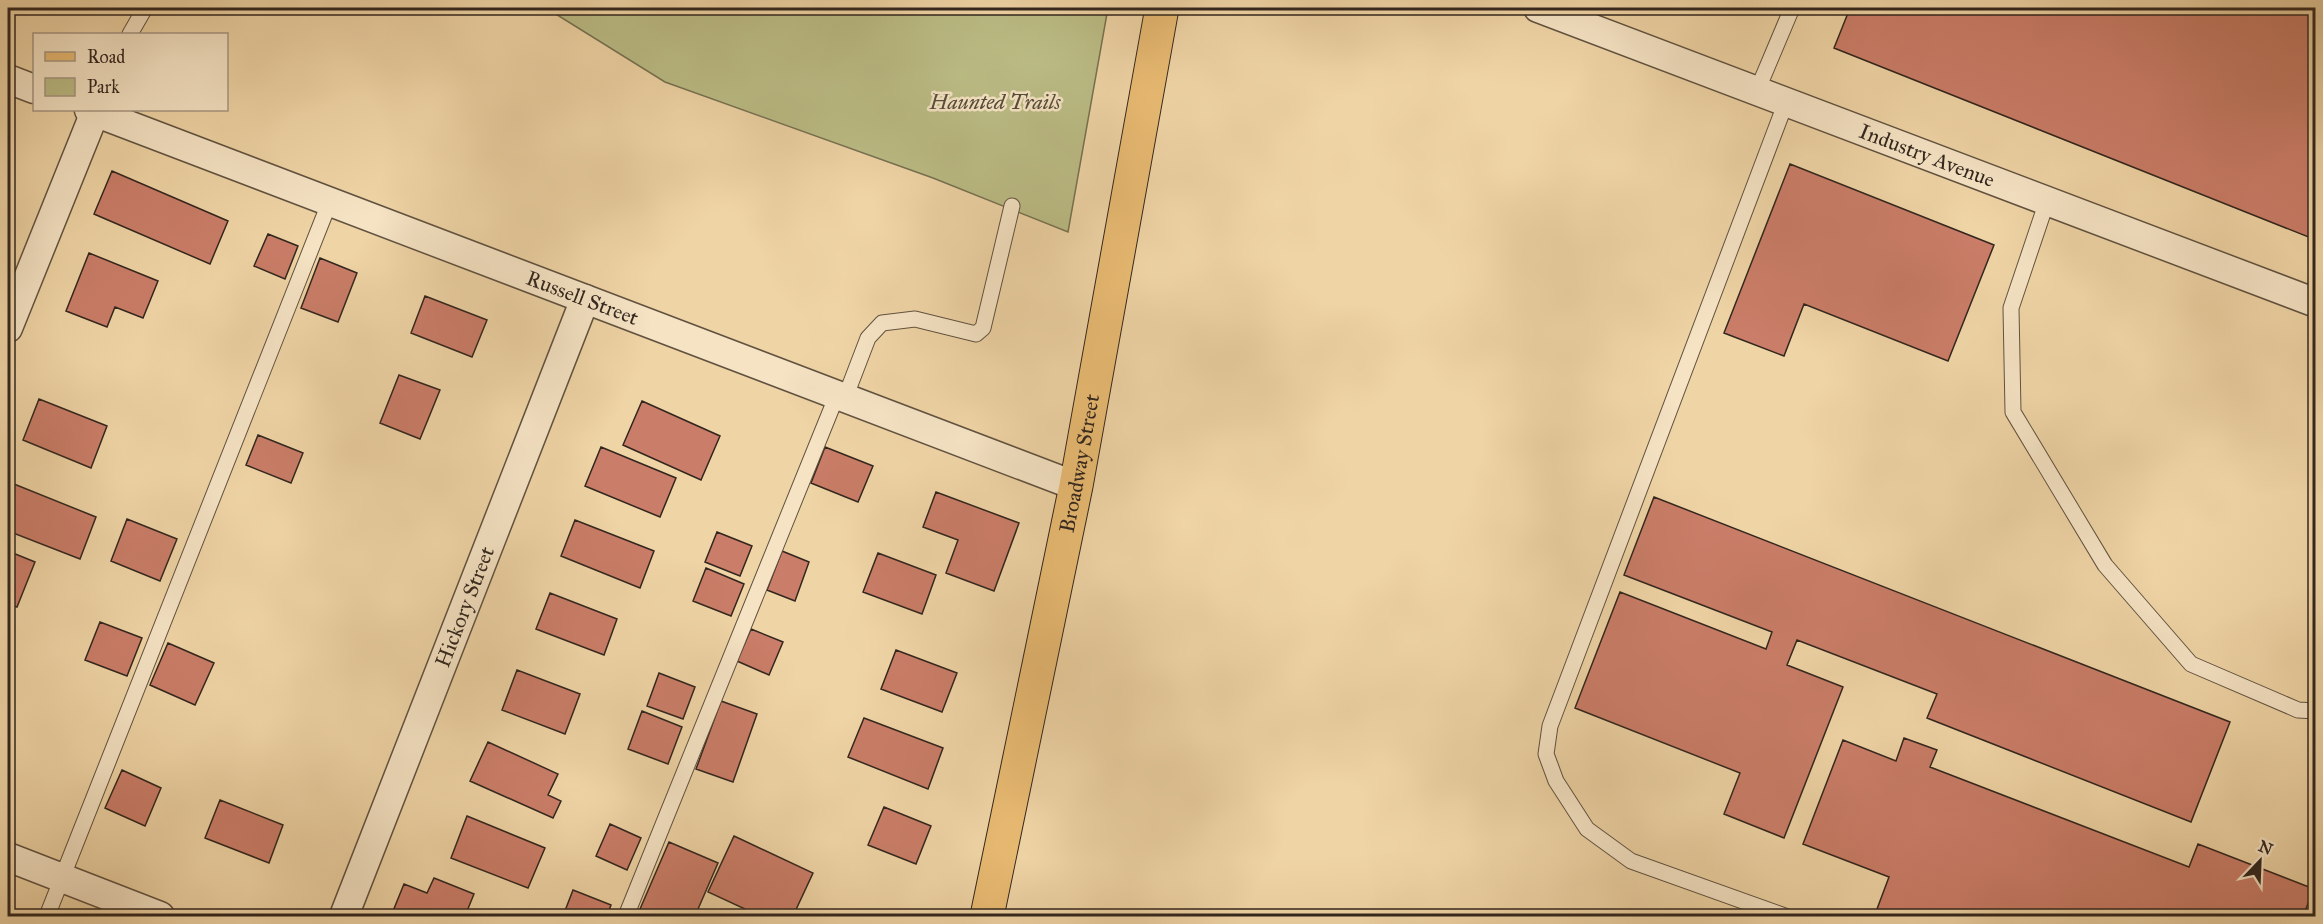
<svg xmlns="http://www.w3.org/2000/svg" width="2323" height="924" font-family="'IM FELL Great Primer',serif">
	<style>
		.green { fill: #bbbc85; stroke: #767152; stroke-width: 1.5 }
		.building { fill: #ca7d68; stroke: #32261e; stroke-width: 1.5 }
		.lines { fill: none; stroke-linecap: round; stroke-linejoin: round }
		.service-casing { stroke: #615240; stroke-width: 17 }
		.minor-casing { stroke: #615240; stroke-width: 31 }
		.primary-casing { stroke: #32261e; stroke-width: 35 }
		.service { stroke: #f5e3c4; stroke-width: 15 }
		.minor { stroke: #f5e3c4; stroke-width: 28 }
		.primary { stroke: #e8ba72; stroke-width: 33 }
		.labels { text-anchor: middle; dominant-baseline: central; stroke-width: 5; stroke-linejoin: round; paint-order: stroke }
		.park-label { font-size: 21px; font-style: italic; fill: #544c38; stroke: #f5e3c4 }
		.street-label { font-size: 21px; fill: #32261e; stroke: #f5e3c4 }
	</style>
	<rect width="100%" height="100%" fill="#efd4a5"/>
	<filter id="stains"><feTurbulence type="fractalNoise" baseFrequency=".00333" numOctaves="4"/><feColorMatrix values="0 0 0 0 .2 0 0 0 0 .09 0 0 0 0 .02 0 0 0 .5 -.17"/></filter>
	<radialGradient id="worn" r=".72"><stop offset=".6" stop-color="#630" stop-opacity="0"/><stop offset="1" stop-color="#630" stop-opacity=".3"/></radialGradient>
	<path class="green" d="M 546,8 L 1108,8 L 1068,232 L 933,178 L 665,82 Z"/>
	<path class="building" d="M 1850,8 L 2316,8 L 2316,240 L 1834,48 Z
		M 1790,164 L 1994,245 L 1948,361 L 1804,304 L 1784,356 L 1724,333 Z
		M 112,171 L 228,221 L 210,264 L 94,214 Z
		M 268,234 L 298,246 L 285,279 L 254,266 Z
		M 89,253 L 158,281 L 143,318 L 115,307 L 107,327 L 66,311 Z
		M 320,258 L 357,273 L 338,322 L 301,308 Z
		M 425,296 L 487,320 L 472,357 L 411,333 Z
		M 399,375 L 440,390 L 420,439 L 380,423 Z
		M 39,399 L 107,426 L 91,468 L 23,440 Z
		M 642,401 L 720,436 L 701,480 L 623,445 Z
		M 258,435 L 303,453 L 291,483 L 246,465 Z
		M 601,447 L 676,478 L 660,517 L 585,486 Z
		M 825,447 L 873,466 L 858,502 L 811,483 Z
		M 9,482 L 96,517 L 80,559 L 8,531 L 8,487 Z
		M 936,492 L 1019,523 L 994,591 L 946,573 L 958,540 L 923,527 Z
		M 1654,497 L 2230,722 L 2191,822 L 1927,718 L 1937,694 L 1797,640 L 1787,665 L 1843,687 L 1784,838 L 1724,814 L 1740,773 L 1575,708 L 1620,592 L 1766,649 L 1772,632 L 1624,575 Z
		M 127,519 L 177,539 L 160,581 L 111,561 Z
		M 575,520 L 654,551 L 640,588 L 561,556 Z
		M 717,532 L 752,546 L 740,576 L 705,562 Z
		M 8,551 L 35,562 L 17,607 L 8,604 Z
		M 782,551 L 809,562 L 795,601 L 767,590 Z
		M 878,553 L 936,575 L 922,614 L 863,592 Z
		M 706,568 L 744,584 L 731,616 L 693,601 Z
		M 550,593 L 617,619 L 604,655 L 536,629 Z
		M 100,622 L 142,638 L 127,676 L 85,660 Z
		M 751,629 L 783,642 L 769,675 L 737,661 Z
		M 168,643 L 214,663 L 195,705 L 150,685 Z
		M 896,650 L 957,673 L 942,712 L 881,689 Z
		M 517,670 L 580,694 L 565,734 L 502,710 Z
		M 659,673 L 695,687 L 683,719 L 647,706 Z
		M 721,701 L 757,714 L 733,782 L 696,769 Z
		M 642,711 L 682,727 L 668,764 L 628,749 Z
		M 864,718 L 943,748 L 928,789 L 848,757 Z
		M 1904,738 L 1937,750 L 1930,767 L 2189,867 L 2198,844 L 2314,889 L 2305,911 L 2316,916 L 1897,916 L 1877,909 L 1889,877 L 1803,844 L 1843,740 L 1896,761 Z
		M 488,742 L 558,774 L 548,795 L 561,801 L 553,818 L 470,781 Z
		M 122,770 L 161,788 L 145,826 L 105,808 Z
		M 220,800 L 283,825 L 269,863 L 205,838 Z
		M 884,807 L 931,826 L 916,864 L 868,845 Z
		M 467,816 L 545,848 L 528,888 L 451,858 Z
		M 610,824 L 641,838 L 627,870 L 596,856 Z
		M 734,836 L 813,873 L 793,916 L 760,916 L 708,892 Z
		M 669,842 L 718,863 L 695,916 L 637,916 Z
		M 434,878 L 474,894 L 465,916 L 391,916 L 404,884 L 427,893 Z
		M 573,890 L 611,905 L 607,916 L 563,916 Z"/>
	<g class="lines">
		<defs>
			<path id="service" d="M 130,34 L 145,8
				M 1757,91 L 1792,8
				M 2047,201 L 2011,308 L 2013,412 L 2105,565 L 2191,664 L 2298,710 L 2316,711
				M 845,398 L 868,338 L 882,323 L 915,319 L 976,334 L 983,328 L 1012,206
				M 47,916 L 330,201
				M 626,916 L 837,395
				M 1785,916 L 1631,861 L 1587,829 L 1556,781 L 1546,754 L 1550,726 L 1786,102"/>
			<g id="minor">
				<path id="s1" d="M 1538,8 L 2316,303"/>
				<path d="M 8,79 L 34,89"/>
				<path id="s2" d="M 89,110 L 1076,486"/>
				<path d="M 8,328 L 95,112"/>
				<path d="M 8,857 L 160,916"/>
				<path id="s3" d="M 344,916 L 585,299"/>
			</g>
			<g id="primary">
				<path id="s4" d="M 987,916 L 1076,486 L 1162,8"/>
			</g>
		</defs>
		<use href="#service" class="service-casing"/>
		<use href="#minor" class="minor-casing"/>
		<use href="#primary" class="primary-casing"/>
		<use href="#service" class="service"/>
		<use href="#minor" class="minor"/>
		<use href="#primary" class="primary"/>
	</g>
	<g class="labels">
		<g class="park-label">
			<text x="995" y="102">Haunted Trails</text>
		</g>
		<g class="street-label">
			<text stroke="none"><textPath href="#s1" startOffset="416">Industry Avenue</textPath></text>
			<text stroke="none"><textPath href="#s2" startOffset="528">Russell Street</textPath></text>
			<text stroke="none"><textPath href="#s4" startOffset="462">Broadway Street</textPath></text>
			<text stroke="none"><textPath href="#s3" startOffset="332">Hickory Street</textPath></text>
		</g>
	</g>
	<rect width="2323" height="924" fill="none" stroke="#efd4a5" stroke-width="30"/>
	<rect x="9" y="9" width="2305" height="906" fill="none" stroke="#32261e" stroke-width="3"/>
	<rect x="15" y="15" width="2293" height="894" fill="none" stroke="#32261e" stroke-width="1.5"/>
	<rect x="33" y="33" width="195" height="78" fill="#f5e3c4" stroke="#a79782" stroke-width="1.5"/>
	<rect x="45" y="52" width="30" height="9" fill="#e8ba72" stroke="#a79782" stroke-width="1.5"/>
	<text x="87" y="63" font-size="18" fill="#32261e">Road</text>
	<rect x="45" y="78" width="30" height="18" fill="#bbbc85" stroke="#a79782" stroke-width="1.5"/>
	<text x="87" y="93" font-size="18" fill="#32261e">Park</text>
	<g transform="translate(2260 861) rotate(23)" stroke="#f5e3c4" stroke-width="4.5" paint-order="stroke">
	<path d="M0-4.5L10 22L0 15L-10 22Z" fill="#32261e"/>
	<text y="-9" font-size="16" font-weight="bold" text-anchor="middle" fill="#32261e">N</text>
	</g>
	<rect width="100%" height="100%" filter="url(#stains)"/>
	<rect width="100%" height="100%" fill="url(#worn)"/>
</svg>
